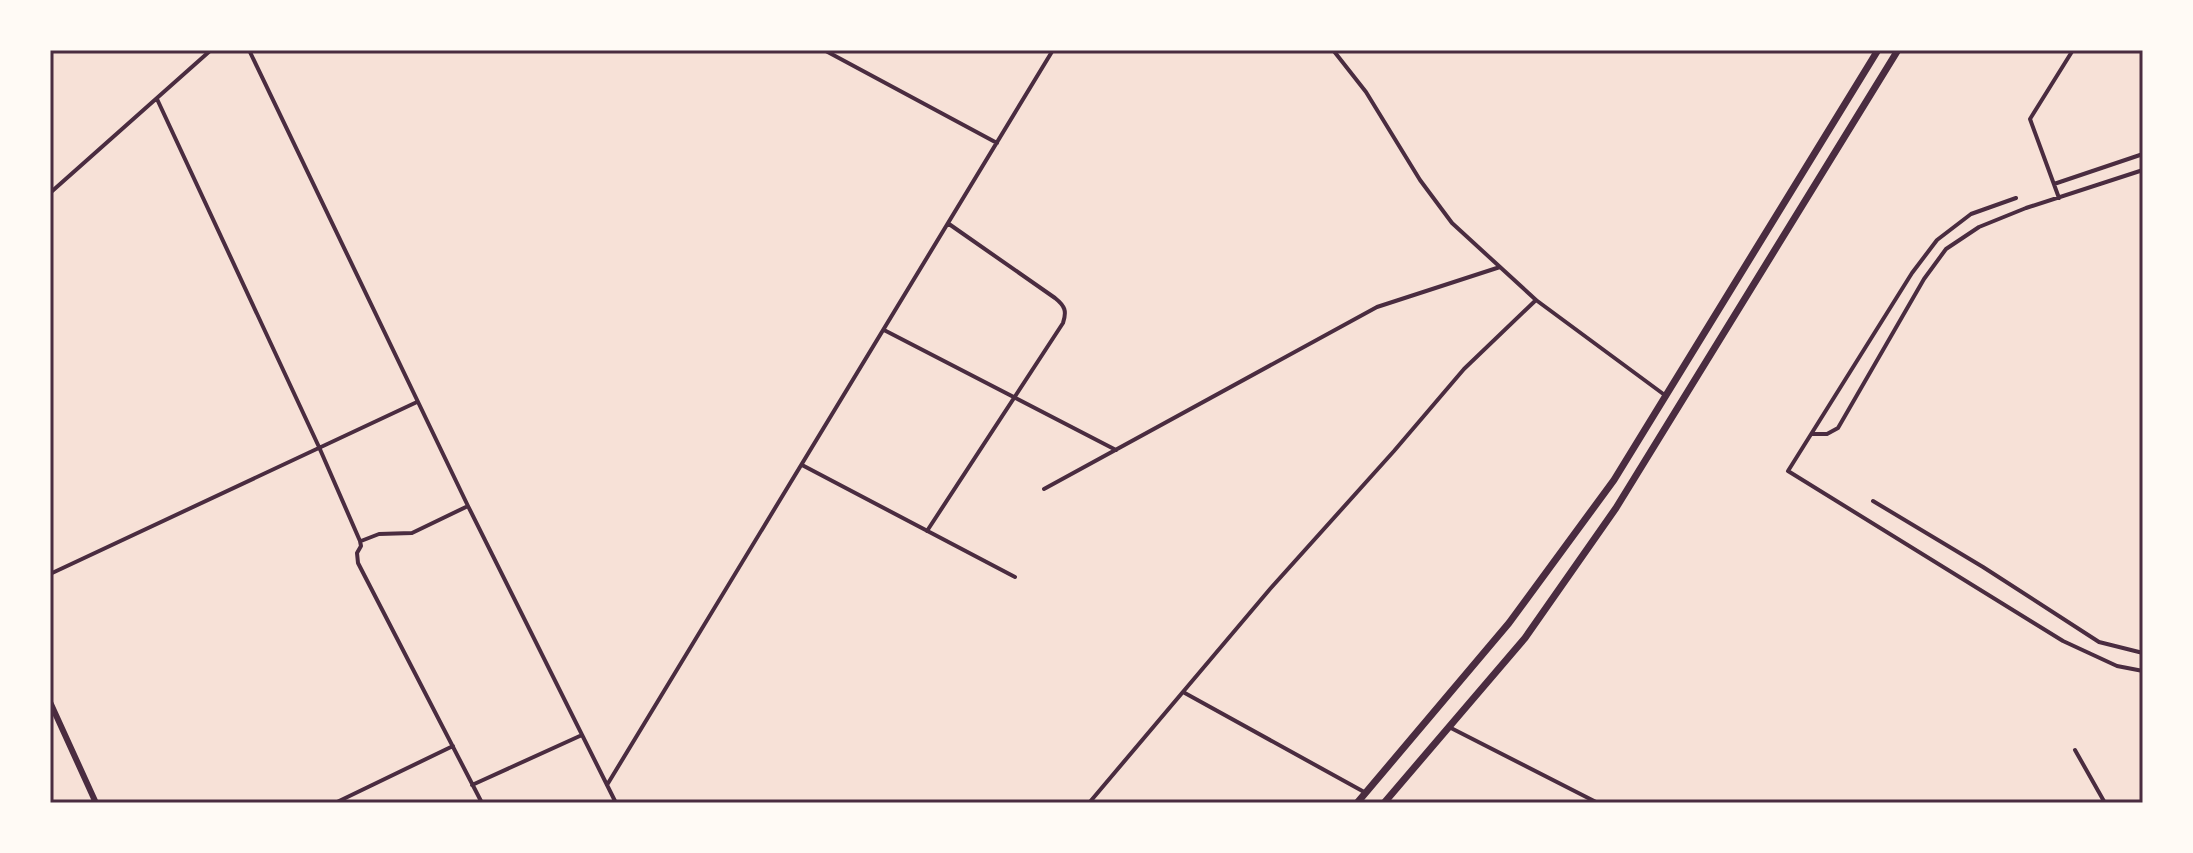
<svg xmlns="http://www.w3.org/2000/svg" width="2193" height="853" font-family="'PT Sans Narrow',sans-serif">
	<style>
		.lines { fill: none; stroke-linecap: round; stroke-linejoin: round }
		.minor { stroke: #4a2c40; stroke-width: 4 }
		.tertiary { stroke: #4a2c40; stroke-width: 6 }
		.trunk { stroke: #4a2c40; stroke-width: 7 }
		.neatline { fill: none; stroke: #4a2c40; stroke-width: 3 }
	</style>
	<rect width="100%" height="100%" fill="#f7e1d7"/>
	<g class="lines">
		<path class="minor" d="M 249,50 L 468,506 L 616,803
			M 824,50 L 997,143
			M 1333,50 L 1366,92 L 1420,180 L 1452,223 L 1536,300 L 1666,396
			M 157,99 L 319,447 L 360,541 L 361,546 L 357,553 L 358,563 L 482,803
			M 2054,184 L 2143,154
			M 50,193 L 211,50
			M 2016,198 L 1971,214 L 1937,240 L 1912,273 L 1788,471 L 2063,641 L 2117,666 L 2143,671
			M 2059,198 L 2030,119 L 2073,50
			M 884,330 L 1116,450
			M 1812,434 L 1827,434 L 1838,428 L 1924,279 L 1946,249 L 1979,227 L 2026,208 L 2143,170
			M 802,465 L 1015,577
			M 1044,489 L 1377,307 L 1500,267
			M 1873,501 L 1983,567 L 2099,642 L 2143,653
			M 927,531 L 1063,323 C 1067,311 1065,306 1055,298 L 949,224
			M 361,541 L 379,534 L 412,533 L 468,506
			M 50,574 L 417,402
			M 1183,692 L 1366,793
			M 1449,727 L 1598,803
			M 2075,750 L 2105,803
			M 472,785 L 582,735
			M 607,785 L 1053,50
			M 335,803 L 453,746
			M 1089,803 L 1270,589 L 1394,451 L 1464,369 L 1536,300"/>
		<path class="tertiary" d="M 50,702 L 96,803"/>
		<path class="trunk" d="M 1357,803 L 1509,623 L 1614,480 L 1878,50
			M 1384,803 L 1525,638 L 1616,508 L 1898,50"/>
	</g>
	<rect width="2193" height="853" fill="none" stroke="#fffaf5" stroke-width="104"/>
	<rect x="52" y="52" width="2089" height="749" class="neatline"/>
</svg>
